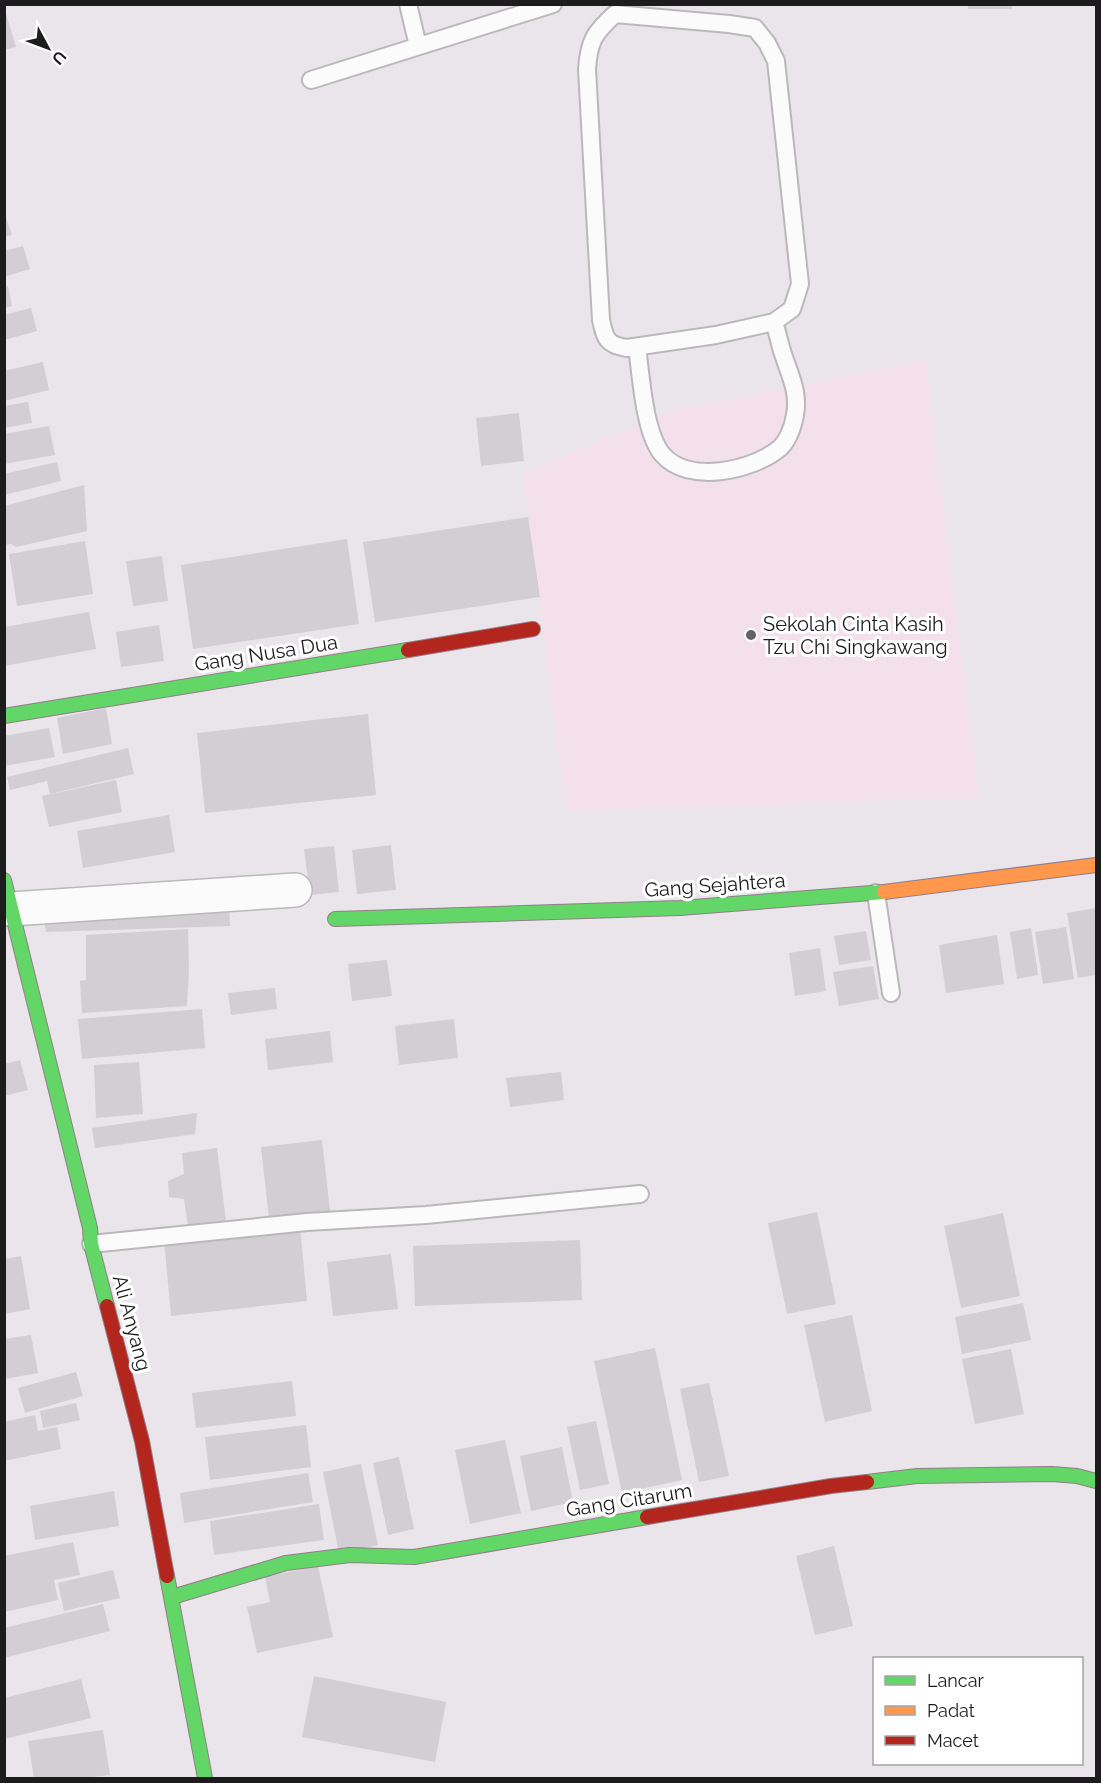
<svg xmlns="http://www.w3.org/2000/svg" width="1101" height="1783" font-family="Raleway,sans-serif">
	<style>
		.education { fill: #f4e0eb }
		.building { fill: #d2ced3 }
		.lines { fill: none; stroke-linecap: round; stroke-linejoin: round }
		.lane-casing { stroke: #bab8ba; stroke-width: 20 }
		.street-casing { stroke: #bab8ba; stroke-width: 36 }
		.fast-casing { stroke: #937e88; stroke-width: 16 }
		.slow-casing { stroke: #937e88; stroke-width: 16 }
		.jam-casing { stroke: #937e88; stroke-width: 16 }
		.lane { stroke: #fcfbfc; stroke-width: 16 }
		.street { stroke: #fcfbfc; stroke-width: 33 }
		.fast { stroke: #63d668; stroke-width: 14 }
		.slow { stroke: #ff974d; stroke-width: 14 }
		.jam { stroke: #b3261e; stroke-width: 14 }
		.poi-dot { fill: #646264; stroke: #fff; stroke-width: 2 }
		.labels { text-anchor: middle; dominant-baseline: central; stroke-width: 6; stroke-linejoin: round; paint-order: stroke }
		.poi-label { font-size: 20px; fill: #1c1c1c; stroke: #fff; text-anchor: start }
		.street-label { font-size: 20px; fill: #1c1c1c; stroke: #fff }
	</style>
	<rect width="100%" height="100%" fill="#eae5ea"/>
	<path class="education" d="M 925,360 L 979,798 L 566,811 L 523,473 L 673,410 Z"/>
	<path class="building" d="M 968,4 L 1012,4 L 1012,9 L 968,9 Z
		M 4,7 L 16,47 L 4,50 Z
		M 4,212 L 12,235 L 4,237 Z
		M 23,246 L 30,269 L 4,277 L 4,251 Z
		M 8,286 L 12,306 L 5,308 L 5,287 Z
		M 31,308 L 37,331 L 4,340 L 4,315 Z
		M 43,362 L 49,390 L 4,401 L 4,371 Z
		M 28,402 L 32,423 L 4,428 L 4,406 Z
		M 519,413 L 524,461 L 481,466 L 476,418 Z
		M 49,426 L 55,455 L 4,464 L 4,434 Z
		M 57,462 L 61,481 L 4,495 L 4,474 Z
		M 84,485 L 87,531 L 16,547 L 11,544 L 4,545 L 4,506 Z
		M 528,517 L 540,597 L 375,622 L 363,542 Z
		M 347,539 L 359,624 L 193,649 L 181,565 Z
		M 85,541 L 93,594 L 17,606 L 9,554 Z
		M 162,556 L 168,601 L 133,606 L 126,561 Z
		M 89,612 L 96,649 L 4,666 L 4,627 Z
		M 159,625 L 164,661 L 121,667 L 116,632 Z
		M 106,708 L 112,744 L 63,754 L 57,718 Z
		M 368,714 L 376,795 L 205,813 L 197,733 Z
		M 49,728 L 55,757 L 4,766 L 4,736 Z
		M 128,748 L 134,774 L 50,794 L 47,781 L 10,790 L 7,777 Z
		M 116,780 L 122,812 L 49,827 L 42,796 Z
		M 169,815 L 175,852 L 83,868 L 77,831 Z
		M 391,845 L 396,890 L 357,894 L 352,850 Z
		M 334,846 L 339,892 L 310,895 L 304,849 Z
		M 229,904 L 230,926 L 46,932 L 43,914 Z
		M 1096,908 L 1096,975 L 1078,978 L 1067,913 Z
		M 1066,927 L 1074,979 L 1043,984 L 1035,932 Z
		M 1031,928 L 1038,975 L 1017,979 L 1010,932 Z
		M 188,929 L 189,971 L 187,1006 L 82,1013 L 80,981 L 86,980 L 86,935 Z
		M 866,931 L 871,960 L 839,965 L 834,936 Z
		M 997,935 L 1004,984 L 946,993 L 939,945 Z
		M 820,948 L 826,991 L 795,996 L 789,953 Z
		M 387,960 L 392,996 L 352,1001 L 348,964 Z
		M 873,966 L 879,999 L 839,1006 L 833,972 Z
		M 275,988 L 277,1009 L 231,1015 L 228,993 Z
		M 202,1009 L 205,1048 L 82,1059 L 78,1019 Z
		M 454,1019 L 458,1058 L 399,1065 L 395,1026 Z
		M 330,1031 L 333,1062 L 268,1070 L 265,1039 Z
		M 20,1060 L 28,1090 L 4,1096 L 4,1064 Z
		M 139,1062 L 143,1114 L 96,1118 L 94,1065 Z
		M 561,1072 L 564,1100 L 510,1107 L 506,1078 Z
		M 197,1113 L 195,1134 L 95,1148 L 92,1128 Z
		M 322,1140 L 330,1211 L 269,1218 L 261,1147 Z
		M 217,1148 L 226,1221 L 188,1226 L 184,1199 L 169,1197 L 168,1181 L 184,1174 L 182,1153 Z
		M 817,1212 L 836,1304 L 787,1314 L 768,1223 Z
		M 1003,1213 L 1020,1296 L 961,1308 L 944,1226 Z
		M 300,1225 L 307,1301 L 171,1316 L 164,1240 Z
		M 580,1240 L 582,1300 L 415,1306 L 413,1246 Z
		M 391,1254 L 398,1309 L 333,1316 L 327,1262 Z
		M 21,1256 L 30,1309 L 4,1314 L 4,1259 Z
		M 1023,1303 L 1031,1340 L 962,1354 L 955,1317 Z
		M 852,1315 L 872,1411 L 825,1422 L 804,1325 Z
		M 31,1335 L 38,1373 L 4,1379 L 4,1339 Z
		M 655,1348 L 682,1480 L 622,1493 L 594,1361 Z
		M 1011,1349 L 1024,1414 L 975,1424 L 962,1359 Z
		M 76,1372 L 83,1396 L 25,1413 L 18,1388 Z
		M 292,1381 L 296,1416 L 196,1428 L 192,1393 Z
		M 709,1383 L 729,1476 L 699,1482 L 680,1389 Z
		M 76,1403 L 80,1420 L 43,1428 L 40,1411 Z
		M 35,1415 L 38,1431 L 57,1427 L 61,1449 L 4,1461 L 4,1422 Z
		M 596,1421 L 609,1484 L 580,1490 L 567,1427 Z
		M 306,1425 L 311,1467 L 210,1480 L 205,1437 Z
		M 505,1440 L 521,1513 L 470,1524 L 455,1450 Z
		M 562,1447 L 573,1502 L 531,1511 L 520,1456 Z
		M 399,1457 L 414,1529 L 388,1535 L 373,1463 Z
		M 361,1464 L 378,1545 L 339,1553 L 323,1472 Z
		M 308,1473 L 313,1502 L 184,1523 L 180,1493 Z
		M 114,1491 L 119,1526 L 35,1540 L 30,1506 Z
		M 319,1504 L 324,1540 L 214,1555 L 210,1521 Z
		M 73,1542 L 80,1575 L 54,1580 L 58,1600 L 4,1612 L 4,1556 Z
		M 834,1546 L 853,1626 L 815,1635 L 796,1556 Z
		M 318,1566 L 333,1637 L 257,1653 L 247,1607 L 270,1602 L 265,1577 Z
		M 113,1570 L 120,1598 L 64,1611 L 58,1583 Z
		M 103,1604 L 110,1631 L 4,1658 L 4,1628 Z
		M 314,1676 L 446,1702 L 435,1762 L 302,1737 Z
		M 81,1679 L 91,1718 L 4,1739 L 4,1698 Z
		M 103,1730 L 110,1775 L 84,1778 L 34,1778 L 28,1741 Z"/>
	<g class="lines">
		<defs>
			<path id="lane" d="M 408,4 L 418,46
				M 615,14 L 729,24 L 755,28 L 767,43 L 776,61 L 800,284 L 792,309 L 774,322 L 716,335 L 627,348 C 607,345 605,339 601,320 L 587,69 C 589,41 594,33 615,14 Z
				M 311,80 L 553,4
				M 637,347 C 641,375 644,432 662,454 C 688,485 752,471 780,448 C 788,440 793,426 795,415 C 799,393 791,378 784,357 C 780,346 778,334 774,322
				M 876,893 L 891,993
				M 91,1244 L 307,1222 L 426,1215 L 640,1194"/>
			<path id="street" d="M 11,909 L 295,890"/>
			<path id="fast" d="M 4,716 L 408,650
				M 4,880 L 90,1228 L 91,1244 L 107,1306
				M 335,919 L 680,908 L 884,892
				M 867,1482 L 917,1476 L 1052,1474 L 1077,1476 L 1096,1481
				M 167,1576 L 205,1778
				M 172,1597 L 286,1563 L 350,1555 L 414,1557 L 647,1517"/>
			<path id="slow" d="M 884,892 L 1096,865"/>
			<path id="jam" d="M 408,650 L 533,629
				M 107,1306 L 142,1441 L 167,1576
				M 647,1517 L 831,1486 L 867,1482"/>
		</defs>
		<use href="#lane" class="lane-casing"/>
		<use href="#street" class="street-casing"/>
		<use href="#fast" class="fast-casing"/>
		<use href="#slow" class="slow-casing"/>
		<use href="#jam" class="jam-casing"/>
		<use href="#lane" class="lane"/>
		<use href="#street" class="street"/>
		<use href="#fast" class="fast"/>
		<use href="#slow" class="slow"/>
		<use href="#jam" class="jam"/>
	</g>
	<circle class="poi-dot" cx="751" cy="635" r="6"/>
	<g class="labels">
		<g class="poi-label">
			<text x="763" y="624">Sekolah Cinta Kasih<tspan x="763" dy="23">Tzu Chi Singkawang</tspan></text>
		</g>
		<g class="street-label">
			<text transform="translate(266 653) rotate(-9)">Gang Nusa Dua</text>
			<text transform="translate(715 885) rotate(-4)">Gang Sejahtera</text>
			<text transform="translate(132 1323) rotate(75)">Ali Anyang</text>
			<text transform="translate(629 1500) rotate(-9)">Gang Citarum</text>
		</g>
	</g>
	<rect width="1101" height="1783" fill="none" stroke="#1c1c1c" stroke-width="12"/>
	<rect x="873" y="1657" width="210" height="108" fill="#ffffff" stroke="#a4a4a4" stroke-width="1.5"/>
	<rect x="885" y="1676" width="30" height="9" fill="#63d668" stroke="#a4a4a4" stroke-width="1.5"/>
	<text x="927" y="1687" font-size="18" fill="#1c1c1c">Lancar</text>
	<rect x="885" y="1706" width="30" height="9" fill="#ff974d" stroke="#a4a4a4" stroke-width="1.5"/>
	<text x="927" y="1717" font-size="18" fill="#1c1c1c">Padat</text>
	<rect x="885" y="1736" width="30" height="9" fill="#b3261e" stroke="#a4a4a4" stroke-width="1.5"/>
	<text x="927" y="1747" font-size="18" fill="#1c1c1c">Macet</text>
	<g transform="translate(48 48) rotate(131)" stroke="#ffffff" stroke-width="4.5" paint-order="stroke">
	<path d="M0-4.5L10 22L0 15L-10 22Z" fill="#1c1c1c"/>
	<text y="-9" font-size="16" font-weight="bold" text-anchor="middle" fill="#1c1c1c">U</text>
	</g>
</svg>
